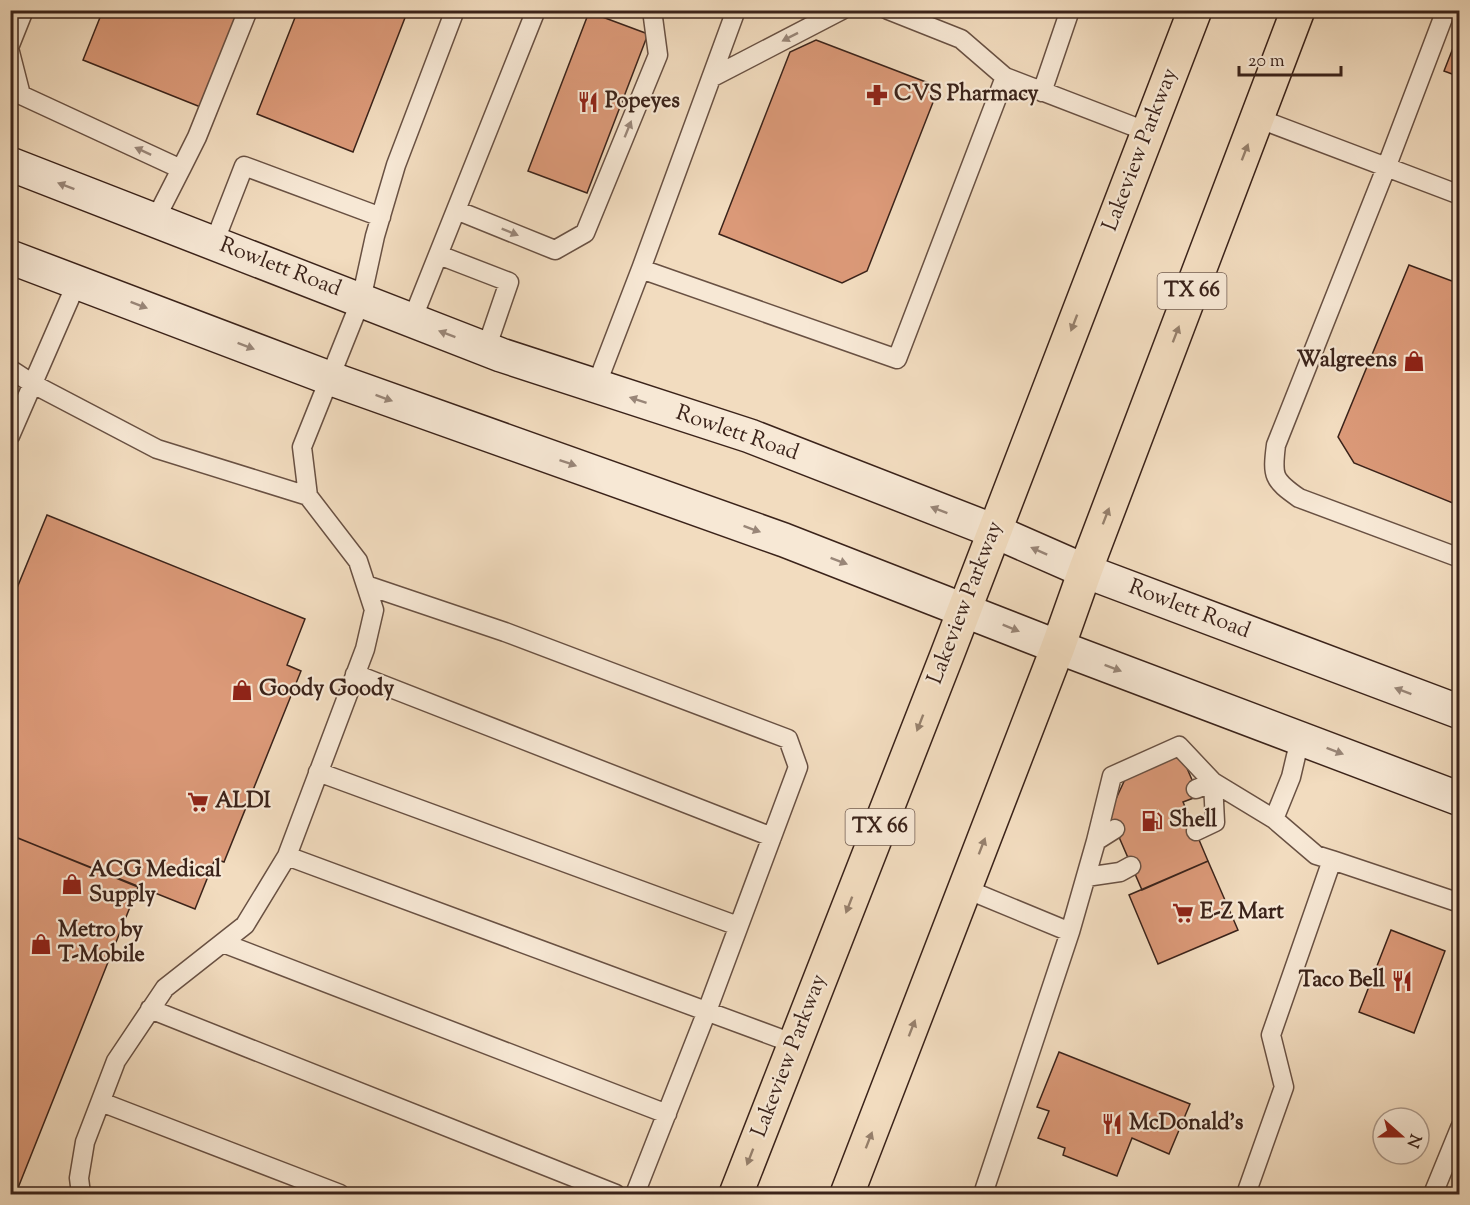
<svg xmlns="http://www.w3.org/2000/svg" width="1470" height="1205" font-family="'Sorts Mill Goudy',serif">
	<style>
		.building { fill: #db9978; stroke: #3b231a; stroke-width: 1.5 }
		.lines { fill: none; stroke-linecap: round; stroke-linejoin: round }
		.service-casing { stroke: #695143; stroke-width: 21 }
		.secondary-casing { stroke: #3b231a; stroke-width: 36 }
		.primary-casing { stroke: #3b231a; stroke-width: 36 }
		.service { stroke: #f7e8d5; stroke-width: 18 }
		.secondary { stroke: #f7e8d5; stroke-width: 33 }
		.primary { stroke: #f2dcbf; stroke-width: 33 }
		.oneway { fill: #998678 }
		.oneway2 { fill: #96806c }
		.labels { text-anchor: middle; dominant-baseline: central; stroke-width: 4.5; stroke-linejoin: round; paint-order: stroke }
		.shield { fill: #f7e8d5; stroke: #735e52; stroke-width: 1.5 }
		.shield-label { font-size: 21px; font-weight: bold; fill: #3b231a }
		.poi-label { font-size: 22px; font-weight: bold; fill: #3b231a; stroke: #f7e8d5; text-anchor: start }
		.street-label { font-size: 22px; fill: #3b231a; stroke: #f7e8d5 }
	</style>
	<rect width="100%" height="100%" fill="#f2dcbf"/>
	<filter id="stains"><feTurbulence type="fractalNoise" baseFrequency=".00333" numOctaves="4"/><feColorMatrix values="0 0 0 0 .2 0 0 0 0 .09 0 0 0 0 .02 0 0 0 .5 -.17"/></filter>
	<radialGradient id="worn" r=".72"><stop offset=".6" stop-color="#630" stop-opacity="0"/><stop offset="1" stop-color="#630" stop-opacity=".3"/></radialGradient>
	<path class="building" d="M 103,10 L 241,10 L 203,108 L 83,60 Z
		M 298,10 L 408,10 L 353,152 L 257,114 Z
		M 589,12 L 648,34 L 587,193 L 528,171 Z
		M 816,40 L 939,87 L 867,271 L 842,283 L 719,234 L 790,52 Z
		M 1455,43 L 1460,45 L 1460,77 L 1444,71 Z
		M 1409,265 L 1460,284 L 1460,506 L 1354,463 L 1338,437 Z
		M 47,515 L 305,619 L 287,665 L 301,671 L 224,862 L 215,859 L 195,909 L 10,835 L 10,605 Z
		M 1180,752 L 1199,796 L 1183,802 L 1208,861 L 1142,890 L 1109,814 L 1127,775 Z
		M 13,836 L 138,887 L 18,1188 L 21,1194 L 10,1194 L 10,843 Z
		M 1208,861 L 1238,930 L 1158,964 L 1129,895 Z
		M 1391,930 L 1445,951 L 1414,1033 L 1359,1012 Z
		M 1059,1052 L 1190,1104 L 1169,1154 L 1132,1138 L 1117,1176 L 1063,1155 L 1065,1148 L 1038,1138 L 1049,1111 L 1037,1107 Z"/>
	<g class="lines">
		<defs>
			<path id="service" d="M 888,10 L 961,39 L 1005,77 L 1148,132
				M 1446,10 L 1386,168 L 1276,445 C 1272,476 1273,480 1299,498 L 1460,558
				M 10,45 L 24,10
				M 10,52 L 21,95 L 181,169 L 155,220
				M 711,78 L 842,10
				M 1042,92 L 1070,10
				M 1257,118 L 1460,195
				M 181,169 L 197,137 L 248,10
				M 456,210 L 555,250 L 585,233 L 658,55 L 652,10
				M 214,243 L 244,166 L 381,217
				M 439,255 L 509,282 L 486,349
				M 641,269 L 736,10
				M 412,320 L 536,10
				M 10,369 L 33,384 L 157,449 L 308,496
				M 596,386 L 641,269 L 897,359 L 1005,77
				M 10,436 L 77,282
				M 366,585 L 505,632 L 788,739 L 798,767 L 707,1011 L 635,1194
				M 355,674 L 772,837
				M 318,772 L 738,926
				M 1196,789 L 1213,782 L 1274,819
				M 1096,841 L 1112,776 L 1179,746 L 1213,782 L 1215,822 L 1196,831
				M 287,856 L 795,1044
				M 1332,860 L 1460,903
				M 1086,877 L 1120,872 L 1131,866
				M 966,889 L 1070,932 L 983,1194
				M 1070,932 L 1096,841 L 1115,829
				M 223,943 L 667,1114
				M 150,1009 L 616,1194
				M 101,1102 L 340,1194
				M 81,1194 L 79,1178 L 85,1142 L 116,1061 L 165,988 L 245,925 L 287,856 L 365,649 L 374,610 L 358,561 L 308,496 L 302,447 L 361,300 L 375,236 L 396,165 L 455,10
				M 1246,1194 L 1284,1087 L 1271,1035 L 1332,860 L 1316,855 L 1274,819 L 1291,777 L 1300,739
				M 1433,1194 L 1460,1128"/>
			<path id="secondary" d="M 10,164 L 501,355 L 750,436 L 994,531 L 1085,571 L 1460,712
				M 10,257 L 329,378 L 784,540 L 1058,647 L 1460,799"/>
			<path id="primary" d="M 736,1194 L 947,655 L 1195,10
				M 847,1194 L 1058,647 L 1085,571 L 1298,10"/>
		</defs>
		<use href="#service" class="service-casing"/>
		<use href="#secondary" class="secondary-casing"/>
		<use href="#primary" class="primary-casing"/>
		<use href="#service" class="service"/>
		<use href="#secondary" class="secondary"/>
		<use href="#primary" class="primary"/>
	</g>
	<defs><path id="oneway-solid" d="M-6-.8H1V-3.2L6.5 0L1 3.2V.8H-6Z" transform="scale(1.5)"/></defs>
	<g class="oneway">
		<use href="#oneway-solid" transform="translate(790 37) rotate(153)"/>
		<use href="#oneway-solid" transform="translate(628 129) rotate(-68)"/>
		<use href="#oneway-solid" transform="translate(143 151) rotate(-155)"/>
		<use href="#oneway-solid" transform="translate(66 186) rotate(-159)"/>
		<use href="#oneway-solid" transform="translate(510 232) rotate(22)"/>
		<use href="#oneway-solid" transform="translate(139 305) rotate(21)"/>
		<use href="#oneway-solid" transform="translate(447 334) rotate(-159)"/>
		<use href="#oneway-solid" transform="translate(246 346) rotate(21)"/>
		<use href="#oneway-solid" transform="translate(384 398) rotate(20)"/>
		<use href="#oneway-solid" transform="translate(638 400) rotate(-162)"/>
		<use href="#oneway-solid" transform="translate(568 463) rotate(19)"/>
		<use href="#oneway-solid" transform="translate(939 510) rotate(-159)"/>
		<use href="#oneway-solid" transform="translate(752 529) rotate(20)"/>
		<use href="#oneway-solid" transform="translate(1039 551) rotate(-156)"/>
		<use href="#oneway-solid" transform="translate(839 561) rotate(21)"/>
		<use href="#oneway-solid" transform="translate(1011 628) rotate(22)"/>
		<use href="#oneway-solid" transform="translate(1113 668) rotate(21)"/>
		<use href="#oneway-solid" transform="translate(1403 691) rotate(-159)"/>
		<use href="#oneway-solid" transform="translate(1335 751) rotate(21)"/>
	</g>
	<g class="oneway2">
		<use href="#oneway-solid" transform="translate(1245 152) rotate(-69)"/>
		<use href="#oneway-solid" transform="translate(1074 323) rotate(111)"/>
		<use href="#oneway-solid" transform="translate(1176 334) rotate(-69)"/>
		<use href="#oneway-solid" transform="translate(1106 516) rotate(-69)"/>
		<use href="#oneway-solid" transform="translate(920 723) rotate(111)"/>
		<use href="#oneway-solid" transform="translate(982 846) rotate(-69)"/>
		<use href="#oneway-solid" transform="translate(849 905) rotate(111)"/>
		<use href="#oneway-solid" transform="translate(912 1028) rotate(-69)"/>
		<use href="#oneway-solid" transform="translate(869 1140) rotate(-69)"/>
		<use href="#oneway-solid" transform="translate(750 1157) rotate(111)"/>
	</g>
	<defs>
		<symbol id="pharmacy-bare" viewBox="-9 -9 18 18"><path d="M-2-6h4v4h4v4h-4v4h-4v-4h-4v-4h4Z" fill="#8f2418" stroke="#f7e8d5" stroke-width="2.5" paint-order="stroke"/></symbol>
		<symbol id="restaurant-bare" viewBox="-9 -9 18 18"><path d="M-5-6h1v4h1v-4h1v4h1v-4h1v5L-1.5 .5V6h-2V.5L-5-1ZM5-6V6H3V1.5H1.5Q1.5-4 5-6Z" fill="#8f2418" stroke="#f7e8d5" stroke-width="2.5" paint-order="stroke"/></symbol>
		<symbol id="shop-bare" viewBox="-9 -9 18 18"><path d="M-5-2.5h2.3a2.7 3.5 0 0 1 5.4 0H5L5.5 6h-11ZM-1.5-2.5h3a1.5 2.3 0 0 0-3 0Z" fill="#8f2418" stroke="#f7e8d5" stroke-width="2.5" paint-order="stroke"/></symbol>
		<symbol id="supermarket-bare" viewBox="-9 -9 18 18"><path d="M-6-5.5h2.5l.6 2H6L4.5 2H-2.5L-4.4-4H-6ZM-1.5 3.2a1.3 1.3 0 1 0 .1 0ZM3 3.2a1.3 1.3 0 1 0 .1 0Z" fill="#8f2418" stroke="#f7e8d5" stroke-width="2.5" paint-order="stroke"/></symbol>
		<symbol id="fuel-bare" viewBox="-9 -9 18 18"><path d="M-5.5-6h7V0h2V4h1.3V-2.5L3-4.5l.8-.8L6-3V5H2.5V1h-1V6h-7ZM-4.2-4.7v3.2H.2V-4.7Z" fill="#8f2418" stroke="#f7e8d5" stroke-width="2.5" paint-order="stroke"/></symbol>
	</defs>
	<g fill-rule="evenodd">
		<use href="#pharmacy-bare" x="862" y="80" width="30" height="30"/>
		<use href="#restaurant-bare" x="573" y="87" width="30" height="30"/>
		<use href="#shop-bare" x="1399" y="346" width="30" height="30"/>
		<use href="#shop-bare" x="227" y="675" width="30" height="30"/>
		<use href="#supermarket-bare" x="183" y="787" width="30" height="30"/>
		<use href="#fuel-bare" x="1137" y="806" width="30" height="30"/>
		<use href="#shop-bare" x="57" y="869" width="30" height="30"/>
		<use href="#supermarket-bare" x="1168" y="898" width="30" height="30"/>
		<use href="#shop-bare" x="26" y="929" width="30" height="30"/>
		<use href="#restaurant-bare" x="1387" y="966" width="30" height="30"/>
		<use href="#restaurant-bare" x="1097" y="1109" width="30" height="30"/>
	</g>
	<g class="labels">
		<g class="shield">
			<rect x="1157.5" y="273" width="69" height="36" rx="4.5"/>
			<rect x="845.5" y="809" width="69" height="36" rx="4.5"/>
		</g>
		<g class="shield-label">
			<text x="1192" y="291">TX 66</text>
			<text x="880" y="827">TX 66</text>
		</g>
		<g class="poi-label">
			<text x="894" y="95">CVS Pharmacy</text>
			<text x="605" y="102">Popeyes</text>
			<text x="1397" y="361" text-anchor="end">Walgreens</text>
			<text x="259" y="690">Goody Goody</text>
			<text x="215" y="802">ALDI</text>
			<text x="1169" y="821">Shell</text>
			<text x="89" y="871">ACG Medical<tspan x="89" dy="25">Supply</tspan></text>
			<text x="1200" y="913">E-Z Mart</text>
			<text x="58" y="931">Metro by<tspan x="58" dy="25">T-Mobile</tspan></text>
			<text x="1385" y="981" text-anchor="end">Taco Bell</text>
			<text x="1129" y="1124">McDonald's</text>
		</g>
		<g class="street-label">
			<text transform="translate(1141 150) rotate(-69)">Lakeview Parkway</text>
			<text transform="translate(280 268) rotate(21)">Rowlett Road</text>
			<text transform="translate(737 434) rotate(19)">Rowlett Road</text>
			<text transform="translate(966 603) rotate(-69)">Lakeview Parkway</text>
			<text transform="translate(1189 610) rotate(21)">Rowlett Road</text>
			<text transform="translate(790 1056) rotate(-69)">Lakeview Parkway</text>
		</g>
	</g>
	<rect width="1470" height="1205" fill="none" stroke="#f2dcbf" stroke-width="36"/>
	<rect x="12" y="12" width="1446" height="1181" fill="none" stroke="#3b231a" stroke-width="3"/>
	<rect x="18" y="18" width="1434" height="1169" fill="none" stroke="#3b231a" stroke-width="1.5"/>
	<g transform="translate(1401 1136) rotate(111)"><circle r="28" fill="#f7e8d5" stroke="#ac998a" stroke-width="1.5"/>
	<path d="M0-4.5L10 22L0 15L-10 22Z" fill="#8f2418"/>
	<text y="-9" font-size="16" font-weight="bold" text-anchor="middle" fill="#3b231a">N</text>
	</g>
	<path d="M1239 66v9h102v-9" fill="none" stroke="#3b231a" stroke-width="3"/>
	<text x="1248" y="66" font-size="18" fill="#3b231a" stroke="#f7e8d5" stroke-width="4.5" paint-order="stroke">20 m</text>
	<rect width="100%" height="100%" filter="url(#stains)"/>
	<rect width="100%" height="100%" fill="url(#worn)"/>
</svg>
